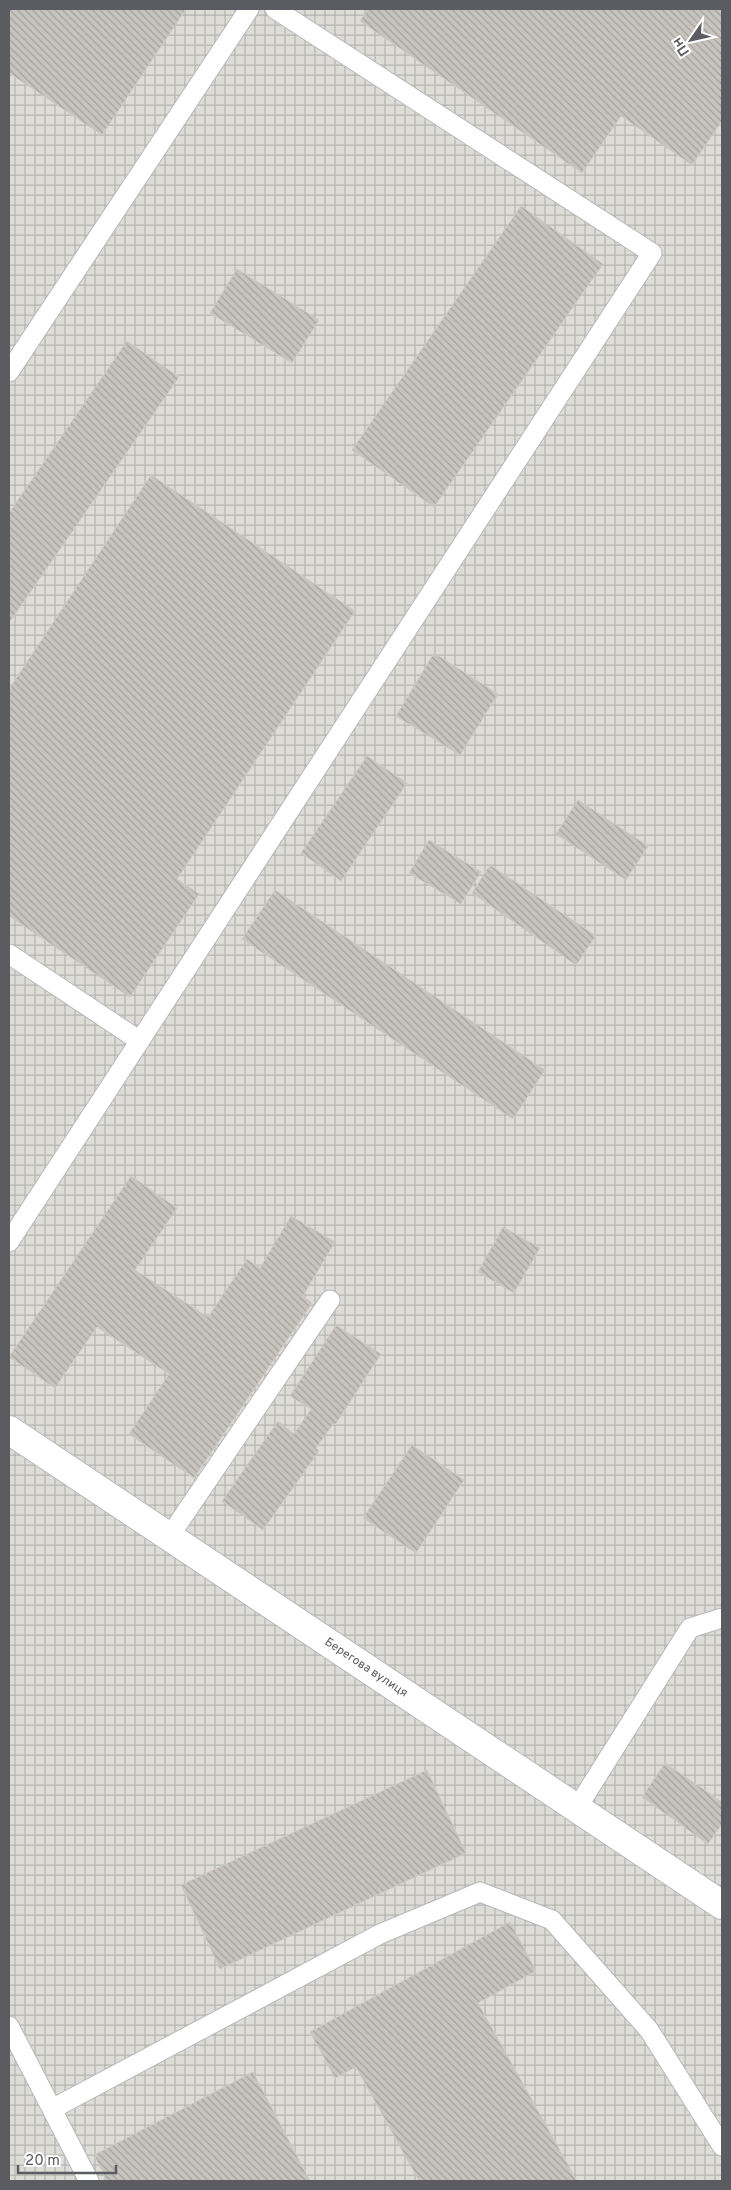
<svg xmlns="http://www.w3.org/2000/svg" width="731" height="2190" font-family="Overpass,sans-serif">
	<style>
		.industrial { fill: url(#industrial-grid) }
		.building { fill: url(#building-back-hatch); stroke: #cfccc0 }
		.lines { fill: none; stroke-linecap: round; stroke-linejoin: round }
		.service-casing { stroke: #b7b8bd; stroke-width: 21 }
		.tertiary-casing { stroke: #b7b8bd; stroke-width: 30 }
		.service { stroke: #fff; stroke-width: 19 }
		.tertiary { stroke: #fff; stroke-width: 28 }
		.labels { text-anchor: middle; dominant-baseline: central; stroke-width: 4.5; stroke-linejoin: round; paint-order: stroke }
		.street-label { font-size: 12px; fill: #5a5c61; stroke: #fff }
	</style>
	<defs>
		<pattern id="industrial-grid" width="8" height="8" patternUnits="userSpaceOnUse" patternTransform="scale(1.25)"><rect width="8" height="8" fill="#dddcd6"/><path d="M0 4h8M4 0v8" fill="none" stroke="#b6b6b1"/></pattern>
		<pattern id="building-back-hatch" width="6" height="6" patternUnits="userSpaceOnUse" patternTransform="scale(1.25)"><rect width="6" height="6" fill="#c7c4be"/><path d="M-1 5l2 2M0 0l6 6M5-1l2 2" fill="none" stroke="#a5a29e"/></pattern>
	</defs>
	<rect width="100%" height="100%" fill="#ebeae1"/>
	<path class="industrial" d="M 9,9 L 722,9 L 722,2181 L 9,2181 Z"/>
	<path class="building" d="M 9,9 L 186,9 L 102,135 L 9,73 Z
		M 368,9 L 722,9 L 722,121 L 692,165 L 621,116 L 582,173 L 360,21 Z
		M 521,206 L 603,264 L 434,507 L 352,450 Z
		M 237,269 L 319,320 L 292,363 L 210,313 Z
		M 127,341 L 179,377 L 9,623 L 9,513 Z
		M 151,475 L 355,611 L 177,879 L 199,894 L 130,997 L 9,916 L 9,689 Z
		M 434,653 L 498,694 L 460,755 L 396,716 Z
		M 367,756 L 407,783 L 341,881 L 301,853 Z
		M 578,800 L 648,846 L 626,880 L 556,834 Z
		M 429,840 L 481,872 L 461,904 L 409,873 Z
		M 490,865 L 596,936 L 576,965 L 472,893 Z
		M 275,890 L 545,1070 L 513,1119 L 242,939 Z
		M 131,1176 L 177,1208 L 135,1270 L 208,1317 L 247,1259 L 260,1268 L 291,1216 L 335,1242 L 303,1296 L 312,1303 L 194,1478 L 129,1434 L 169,1374 L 97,1327 L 55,1388 L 9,1357 Z
		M 503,1227 L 540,1248 L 514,1293 L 478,1272 Z
		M 336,1325 L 381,1354 L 335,1425 L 333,1424 L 316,1448 L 319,1451 L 263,1530 L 222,1501 L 278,1421 L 294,1434 L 311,1409 L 290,1396 Z
		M 412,1445 L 464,1480 L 416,1553 L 363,1518 Z
		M 665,1763 L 722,1802 L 722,1824 L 708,1844 L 642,1797 Z
		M 427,1770 L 466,1853 L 220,1969 L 181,1885 Z
		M 510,1922 L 536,1971 L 478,2003 L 577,2181 L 419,2181 L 356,2067 L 335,2078 L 310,2032 Z
		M 253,2072 L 310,2181 L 107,2181 L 94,2155 Z"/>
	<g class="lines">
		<defs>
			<path id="service" d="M 9,372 L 249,9
				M 9,954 L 140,1041
				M 9,1242 L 652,253 L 275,9
				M 169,1537 L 330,1300
				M 577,1808 L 690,1628 L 722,1618
				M 9,2026 L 89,2181
				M 52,2109 L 380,1934 L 480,1892 L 552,1920 L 649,2030 L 722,2146"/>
			<g id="tertiary">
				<path id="s1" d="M 9,1430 L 722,1905"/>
			</g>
		</defs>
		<use href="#service" class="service-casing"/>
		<use href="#tertiary" class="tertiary-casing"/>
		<use href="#service" class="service"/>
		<use href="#tertiary" class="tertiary"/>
	</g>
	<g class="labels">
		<g class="street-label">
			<text stroke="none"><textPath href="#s1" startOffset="429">Берегова вулиця</textPath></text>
		</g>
	</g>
	<rect width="731" height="2190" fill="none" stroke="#5a5c61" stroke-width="20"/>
	<g transform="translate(691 40) rotate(236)" stroke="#ffffff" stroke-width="4" paint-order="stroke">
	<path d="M0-4L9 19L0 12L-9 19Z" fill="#5a5c61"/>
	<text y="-8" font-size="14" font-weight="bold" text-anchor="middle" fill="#5a5c61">Пн</text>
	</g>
	<path d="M18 2165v8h98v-8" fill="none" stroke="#5a5c61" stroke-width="2.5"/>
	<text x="25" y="2165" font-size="15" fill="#5a5c61" stroke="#ffffff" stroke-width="4" paint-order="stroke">20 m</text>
</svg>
